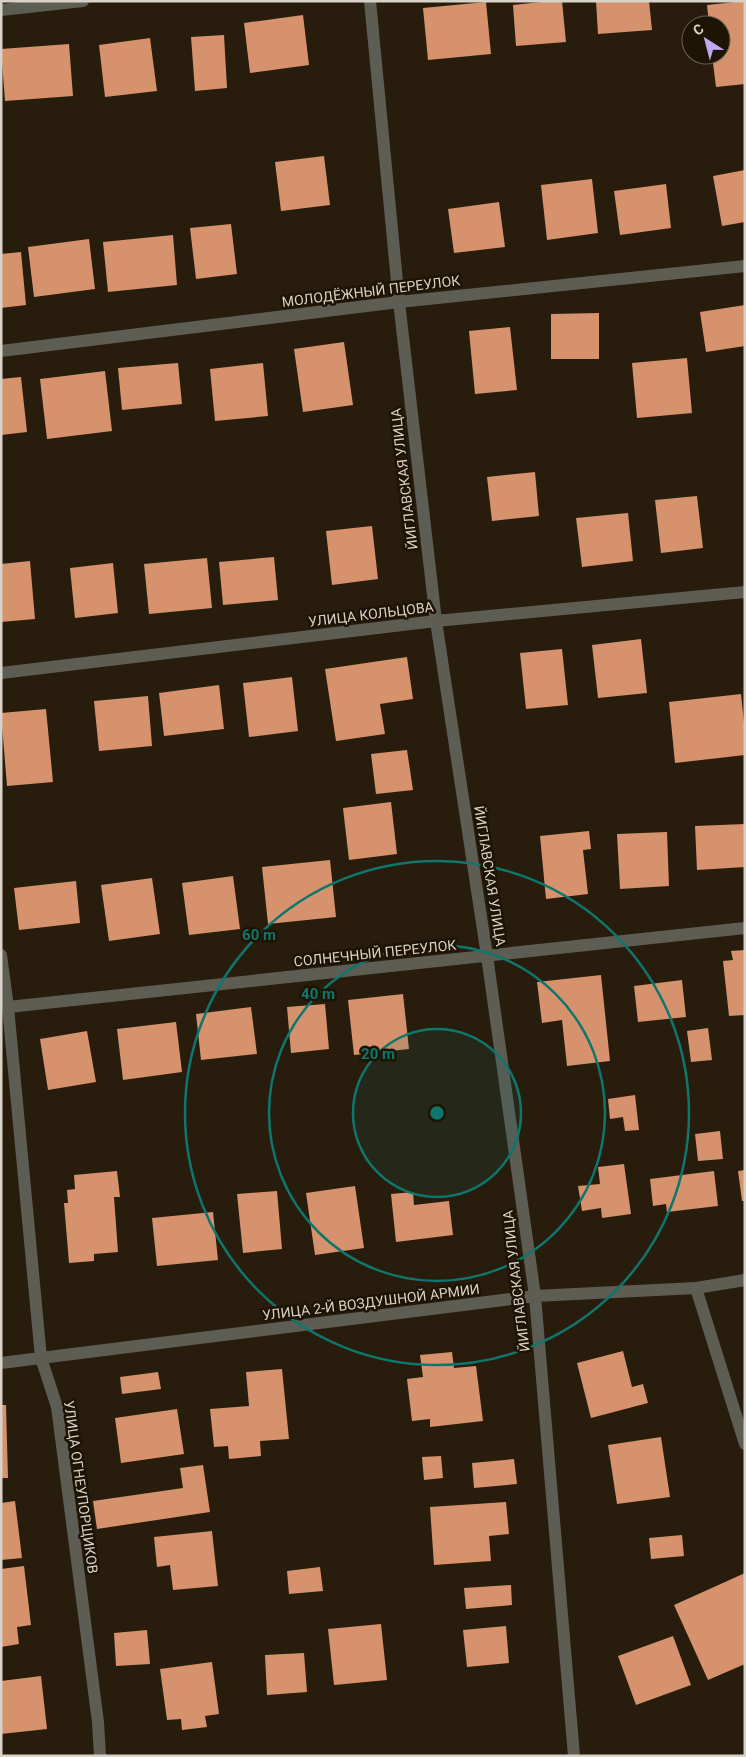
<svg xmlns="http://www.w3.org/2000/svg" width="746" height="1757" font-family="Roboto,sans-serif">
	<style>
		.building { fill: #d5926c }
		.lines { fill: none; stroke-linecap: round; stroke-linejoin: round }
		.minor { stroke: #5d5d54; stroke-width: 12 }
		.ring { fill: none; stroke: #0f766e; stroke-width: 2.5 }
		.labels { text-anchor: middle; dominant-baseline: central; stroke-width: 5; stroke-linejoin: round; paint-order: stroke }
		.street-label { font-size: 14px; fill: #d9d2c8; stroke: #1e1404 }
		.centre { fill: #0f766e; stroke: #1e1404; stroke-width: 2.5 }
		.ring-label { font-size: 15px; text-anchor: middle; font-weight: bold; fill: #0f766e; stroke: #1e1404; stroke-width: 5; stroke-linejoin: round; paint-order: stroke }
	</style>
	<rect width="100%" height="100%" fill="#281d0d"/>
	<path class="building" d="M 551,1 L 562,1 L 566,42 L 516,46 L 513,5 Z
		M 596,1 L 649,1 L 652,30 L 598,34 Z
		M 745,1 L 745,84 L 716,87 L 712,55 L 721,55 L 721,25 L 709,25 L 707,5 Z
		M 486,2 L 491,54 L 428,60 L 423,8 Z
		M 303,15 L 309,65 L 250,73 L 244,23 Z
		M 224,35 L 227,88 L 195,91 L 191,37 Z
		M 150,38 L 157,91 L 105,97 L 99,45 Z
		M 69,44 L 73,96 L 5,101 L 1,49 Z
		M 324,156 L 330,205 L 281,211 L 275,162 Z
		M 745,170 L 745,222 L 722,226 L 713,176 Z
		M 592,179 L 598,233 L 547,240 L 541,185 Z
		M 666,184 L 671,228 L 620,235 L 614,191 Z
		M 499,202 L 505,247 L 454,253 L 448,209 Z
		M 231,224 L 237,274 L 196,279 L 190,228 Z
		M 173,235 L 177,285 L 108,292 L 103,242 Z
		M 89,239 L 95,289 L 34,297 L 28,247 Z
		M 21,252 L 26,305 L 1,308 L 1,254 Z
		M 745,305 L 745,346 L 706,352 L 700,312 Z
		M 599,313 L 599,359 L 551,359 L 551,314 Z
		M 510,327 L 517,390 L 475,394 L 469,331 Z
		M 344,342 L 353,405 L 303,412 L 294,349 Z
		M 687,358 L 692,413 L 637,418 L 632,363 Z
		M 178,363 L 182,404 L 122,410 L 118,368 Z
		M 263,363 L 268,416 L 215,421 L 210,369 Z
		M 105,371 L 112,431 L 47,439 L 40,379 Z
		M 21,377 L 27,432 L 1,435 L 1,379 Z
		M 535,472 L 539,516 L 492,521 L 487,477 Z
		M 697,496 L 703,548 L 661,553 L 655,500 Z
		M 628,513 L 633,561 L 582,567 L 576,518 Z
		M 372,526 L 378,579 L 332,585 L 326,531 Z
		M 274,557 L 278,600 L 223,605 L 219,562 Z
		M 207,558 L 212,608 L 149,614 L 144,564 Z
		M 30,561 L 35,619 L 1,622 L 1,564 Z
		M 113,563 L 118,613 L 75,618 L 70,568 Z
		M 641,639 L 647,693 L 598,698 L 592,645 Z
		M 562,649 L 568,705 L 526,709 L 520,653 Z
		M 407,657 L 413,699 L 380,704 L 385,734 L 336,741 L 325,669 Z
		M 292,677 L 298,731 L 249,737 L 243,683 Z
		M 219,685 L 224,729 L 164,736 L 159,693 Z
		M 741,694 L 745,733 L 745,755 L 675,763 L 669,702 Z
		M 148,696 L 152,746 L 99,751 L 94,701 Z
		M 46,709 L 53,782 L 7,786 L 1,713 Z
		M 407,750 L 413,790 L 376,794 L 371,754 Z
		M 391,802 L 397,854 L 349,860 L 343,808 Z
		M 745,824 L 745,867 L 697,870 L 695,826 Z
		M 589,831 L 591,849 L 583,850 L 588,894 L 546,899 L 540,836 Z
		M 667,832 L 669,886 L 620,889 L 617,834 Z
		M 330,860 L 336,917 L 268,924 L 262,867 Z
		M 233,876 L 240,929 L 189,935 L 182,883 Z
		M 152,878 L 160,934 L 109,941 L 101,885 Z
		M 76,881 L 80,923 L 19,930 L 14,888 Z
		M 745,950 L 745,1015 L 729,1016 L 723,961 L 733,960 L 731,951 Z
		M 601,975 L 610,1061 L 567,1066 L 562,1020 L 542,1023 L 537,982 Z
		M 682,980 L 686,1017 L 638,1022 L 634,986 Z
		M 403,994 L 409,1049 L 354,1055 L 348,1000 Z
		M 325,1004 L 329,1049 L 291,1053 L 287,1007 Z
		M 251,1007 L 257,1054 L 201,1060 L 196,1014 Z
		M 176,1022 L 182,1072 L 123,1080 L 117,1029 Z
		M 708,1028 L 712,1060 L 691,1062 L 687,1031 Z
		M 87,1031 L 96,1082 L 48,1090 L 40,1039 Z
		M 635,1095 L 639,1130 L 625,1131 L 623,1117 L 610,1119 L 608,1099 Z
		M 720,1131 L 723,1159 L 698,1161 L 695,1134 Z
		M 624,1164 L 631,1214 L 602,1218 L 601,1208 L 582,1211 L 578,1186 L 600,1184 L 598,1167 Z
		M 745,1170 L 745,1201 L 742,1201 L 738,1171 Z
		M 117,1171 L 120,1197 L 114,1197 L 118,1252 L 94,1254 L 94,1261 L 69,1263 L 64,1203 L 68,1203 L 67,1190 L 75,1189 L 74,1175 Z
		M 714,1171 L 718,1206 L 667,1212 L 666,1204 L 653,1206 L 650,1179 Z
		M 355,1186 L 364,1248 L 315,1255 L 306,1193 Z
		M 277,1191 L 282,1249 L 243,1253 L 237,1194 Z
		M 413,1192 L 414,1205 L 449,1201 L 453,1235 L 396,1242 L 391,1194 Z
		M 213,1212 L 218,1260 L 157,1266 L 152,1218 Z
		M 623,1351 L 632,1387 L 643,1384 L 648,1403 L 591,1418 L 577,1363 Z
		M 452,1352 L 454,1368 L 476,1366 L 483,1421 L 430,1427 L 430,1419 L 412,1421 L 407,1379 L 423,1377 L 420,1355 Z
		M 282,1369 L 289,1439 L 260,1441 L 261,1456 L 229,1459 L 228,1446 L 214,1447 L 210,1409 L 249,1406 L 246,1372 Z
		M 158,1372 L 161,1389 L 122,1394 L 120,1377 Z
		M 1,1405 L 6,1405 L 8,1478 L 1,1478 Z
		M 177,1409 L 184,1454 L 121,1463 L 115,1418 Z
		M 661,1437 L 670,1497 L 617,1504 L 608,1445 Z
		M 441,1456 L 443,1478 L 424,1480 L 422,1457 Z
		M 514,1459 L 517,1484 L 474,1488 L 472,1463 Z
		M 203,1465 L 210,1512 L 97,1529 L 93,1501 L 183,1488 L 180,1468 Z
		M 15,1501 L 22,1558 L 1,1560 L 1,1503 Z
		M 506,1502 L 509,1534 L 489,1536 L 491,1561 L 434,1565 L 430,1507 Z
		M 212,1531 L 218,1586 L 173,1590 L 170,1565 L 157,1567 L 154,1537 Z
		M 682,1535 L 684,1556 L 651,1559 L 649,1538 Z
		M 24,1566 L 31,1625 L 17,1627 L 19,1644 L 1,1647 L 1,1569 Z
		M 320,1567 L 323,1591 L 289,1594 L 287,1571 Z
		M 745,1573 L 745,1664 L 708,1680 L 674,1605 Z
		M 511,1585 L 512,1605 L 466,1609 L 464,1588 Z
		M 381,1624 L 387,1680 L 334,1685 L 328,1629 Z
		M 506,1626 L 509,1663 L 467,1667 L 463,1630 Z
		M 147,1630 L 150,1664 L 116,1666 L 114,1633 Z
		M 673,1636 L 691,1685 L 636,1705 L 618,1656 Z
		M 304,1653 L 307,1692 L 267,1695 L 265,1655 Z
		M 212,1662 L 219,1714 L 205,1716 L 207,1727 L 182,1730 L 181,1719 L 167,1720 L 160,1669 Z
		M 41,1676 L 47,1729 L 1,1734 L 1,1681 Z"/>
	<g class="lines">
		<path class="minor" d="M 370,1 L 399,302 L 436,621 L 487,956 L 535,1296 L 574,1756
			M 1,10 L 83,1
			M 1,351 L 399,302 L 745,266
			M 1,673 L 436,621 L 745,592
			M 1,955 L 8,1007 L 41,1358 L 57,1407 L 98,1722 L 100,1756
			M 8,1007 L 745,928
			M 696,1288 L 745,1444
			M 1,1363 L 535,1296 L 696,1288 L 745,1280"/>
	</g>
	<circle cx="437" cy="1113" r="84" fill="#0f766e" fill-opacity=".12"/>
	<g class="ring">
		<circle cx="437" cy="1113" r="84"/>
		<circle cx="437" cy="1113" r="168"/>
		<circle cx="437" cy="1113" r="252"/>
	</g>
	<g class="labels">
		<g class="street-label">
			<text transform="translate(371 291) rotate(-7)">МОЛОДЁЖНЫЙ ПЕРЕУЛОК</text>
			<text transform="translate(404 479) rotate(-97)">ЙИГЛАВСКАЯ УЛИЦА</text>
			<text transform="translate(371 614) rotate(-7)">УЛИЦА КОЛЬЦОВА</text>
			<text transform="translate(490 876) rotate(81)">ЙИГЛАВСКАЯ УЛИЦА</text>
			<text transform="translate(375 953) rotate(-6)">СОЛНЕЧНЫЙ ПЕРЕУЛОК</text>
			<text transform="translate(516 1281) rotate(-97)">ЙИГЛАВСКАЯ УЛИЦА</text>
			<text transform="translate(371 1302) rotate(-7)">УЛИЦА 2-Й ВОЗДУШНОЙ АРМИИ</text>
			<text transform="translate(81 1487) rotate(82)">УЛИЦА ОГНЕУПОРЩИКОВ</text>
		</g>
	</g>
	<circle cx="437" cy="1113" r="8" class="centre"/>
	<g class="ring-label">
		<text x="259" y="940">60 m</text>
		<text x="318" y="999">40 m</text>
		<text x="378" y="1059">20 m</text>
	</g>
	<rect width="746" height="1757" fill="none" stroke="#d9d2c8" stroke-width="5"/>
	<g transform="translate(706 40) rotate(324)"><circle r="24" fill="#1e1404" stroke="#696052"/>
	<path d="M0-4L9 19L0 12L-9 19Z" fill="#c0a8f4"/>
	<text y="-8" font-size="14" font-weight="bold" text-anchor="middle" fill="#d9d2c8">С</text>
	</g>
</svg>
